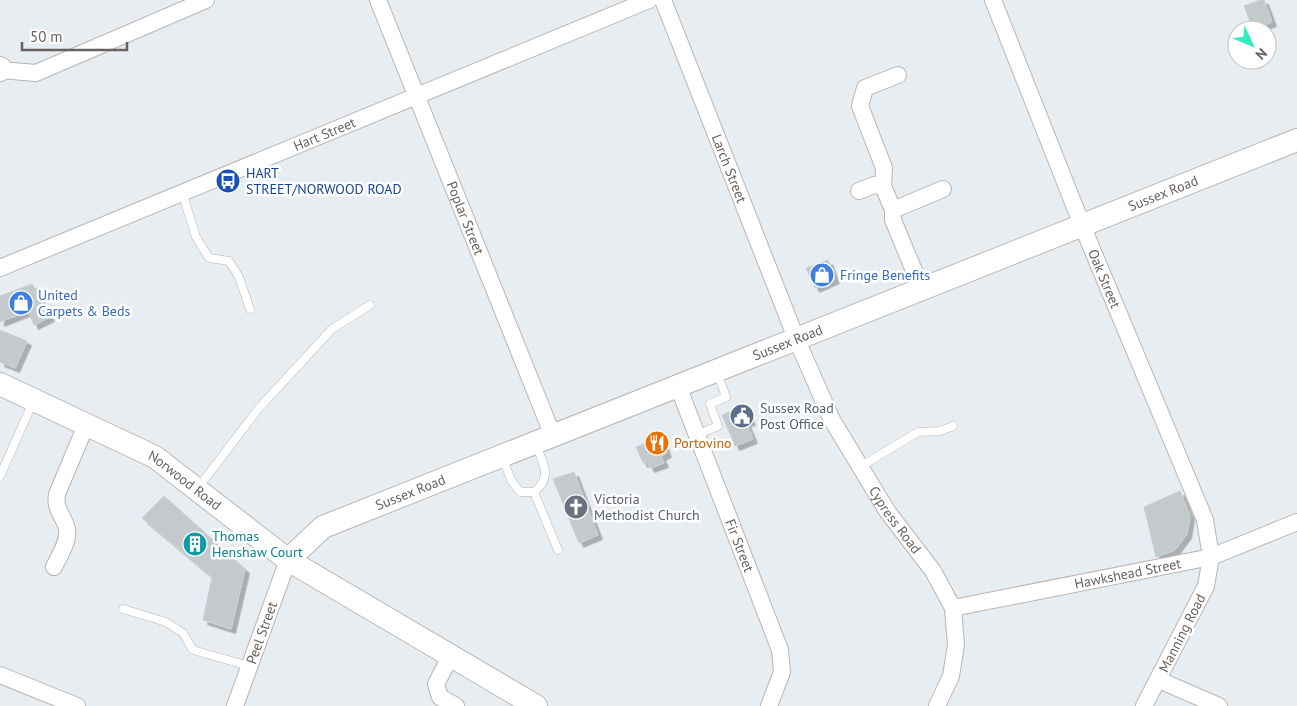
<svg xmlns="http://www.w3.org/2000/svg" width="1297" height="706" font-family="'PT Sans',sans-serif">
	<style>
		.building { fill: #c4cacc; stroke: #c6d0d6; filter: url(#shadow) }
		.lines { fill: none; stroke-linecap: round; stroke-linejoin: round }
		.lane-casing { stroke: #bab5b3; stroke-width: 9 }
		.street-casing { stroke: #bab5b3; stroke-width: 18 }
		.secondary-casing { stroke: #bcb6b4; stroke-width: 24 }
		.lane { stroke: #fff; stroke-width: 8 }
		.street { stroke: #fff; stroke-width: 16 }
		.secondary { stroke: #fff; stroke-width: 22 }
		.labels { text-anchor: middle; dominant-baseline: central; stroke-width: 5; stroke-linejoin: round; paint-order: stroke }
		.street-label { font-size: 14px; fill: #68615f; stroke: #fff }
		.transit-label { font-size: 14px; fill: #164399; stroke: #fff; text-anchor: start }
		.shop-label { font-size: 14px; fill: #366cbe; stroke: #fff; text-anchor: start }
		.service-label { font-size: 14px; fill: #4e5e75; stroke: #fff; text-anchor: start }
		.food-label { font-size: 14px; fill: #c56008; stroke: #fff; text-anchor: start }
		.worship-label { font-size: 14px; fill: #5b616d; stroke: #fff; text-anchor: start }
		.culture-label { font-size: 14px; fill: #0d838f; stroke: #fff; text-anchor: start }
	</style>
	<defs>
		<filter id="shadow"><feDropShadow dx="4.5" dy="4.5" stdDeviation="0" flood-color="#0004"/></filter>
	</defs>
	<rect width="100%" height="100%" fill="#e8edf1"/>
	<path class="building" d="M 1260,0 L 1264,0 L 1272,22 L 1253,29 L 1244,6 Z
		M 828,260 L 835,279 L 815,288 L 806,268 Z
		M 32,284 L 50,317 L 34,325 L 28,311 L 0,322 L 0,296 Z
		M 0,330 L 27,341 L 15,368 L 0,362 Z
		M 744,406 L 751,421 L 746,422 L 753,439 L 735,446 L 722,415 Z
		M 661,437 L 667,453 L 661,456 L 664,463 L 650,468 L 647,462 L 643,463 L 636,447 Z
		M 574,472 L 598,535 L 579,543 L 553,479 Z
		M 1180,491 L 1190,516 L 1187,534 L 1175,550 L 1156,557 L 1144,507 Z
		M 164,496 L 245,569 L 231,629 L 203,620 L 212,577 L 142,518 Z"/>
	<g class="lines">
		<defs>
			<path id="lane" d="M 182,192 L 196,237 L 209,258 L 229,261 L 239,277 L 250,309
				M 697,435 L 718,426 L 710,404 L 726,397 L 717,372
				M 503,459 L 511,480 L 520,492 L 534,492 C 553,478 543,463 536,445
				M 860,467 L 918,432 L 940,431 L 953,426
				M 0,476 L 33,402
				M 198,488 L 259,408 L 332,329 L 370,305
				M 534,492 L 558,550
				M 123,609 L 166,622 L 183,633 L 193,650 L 249,666"/>
			<g id="street">
				<path id="s1" d="M 378,0 L 553,436"/>
				<path id="s2" d="M 663,0 L 796,338 L 832,420 L 887,511 L 933,571 L 953,608 L 956,645 L 951,676 L 937,706"/>
				<path id="s3" d="M 993,0 L 1082,225 L 1205,520 L 1211,557 L 1206,586 L 1144,706"/>
				<path d="M 0,70 L 36,73 L 206,0"/>
				<path d="M 898,75 L 865,88 L 860,106 L 884,168 L 883,186 L 893,210 L 893,220 L 922,290"/>
				<path d="M 859,191 L 874,185 L 883,186"/>
				<path d="M 893,210 L 943,189"/>
				<path id="s4" d="M 0,268 L 649,0"/>
				<path id="s5" d="M 678,386 L 780,650 L 782,672 L 769,706"/>
				<path d="M 54,567 C 59,556 69,542 67,529 C 64,516 54,509 57,494 L 86,425"/>
				<path id="s6" d="M 953,608 L 1211,557 L 1297,522"/>
				<path d="M 450,657 L 436,684 L 440,697 L 456,706"/>
				<path d="M 0,675 L 77,706"/>
				<path d="M 1159,680 L 1219,706"/>
				<path id="s7" d="M 235,706 L 288,560"/>
			</g>
			<g id="secondary">
				<path d="M 0,68 L 0,70"/>
				<path id="s8" d="M 0,384 L 155,457 L 288,560 L 536,706"/>
				<path id="s9" d="M 288,560 L 323,527 L 1297,140"/>
			</g>
		</defs>
		<use href="#lane" class="lane-casing"/>
		<use href="#street" class="street-casing"/>
		<use href="#secondary" class="secondary-casing"/>
		<use href="#lane" class="lane"/>
		<use href="#street" class="street"/>
		<use href="#secondary" class="secondary"/>
	</g>
	<defs>
		<symbol id="bus-disc" viewBox="-11 -11 22 22"><circle r="9.5" fill="#1a4fb4" stroke="#fff"/><path d="M-5-6H5V4H4V6H2V4H-2V6H-4V4H-5ZM-3.5-4V0h7V-4ZM-3.5 1.2v1.5H-2V1.2ZM2 1.2v1.5H3.5V1.2Z" fill="#fff"/></symbol>
		<symbol id="shop-disc" viewBox="-11 -11 22 22"><circle r="9.5" fill="#3f7fe0" stroke="#fff"/><path d="M-5-2.5h2.3a2.7 3.5 0 0 1 5.4 0H5L5.5 6h-11ZM-1.5-2.5h3a1.5 2.3 0 0 0-3 0Z" fill="#fff"/></symbol>
		<symbol id="civic-disc" viewBox="-11 -11 22 22"><circle r="9.5" fill="#5c6f8a" stroke="#fff"/><path d="M-.6-6.5H3V-4.5H.6V-3L4-1V1h2V6H-6V1h2V-1L-.6-3ZM-1.2 2.5V6h2.4V2.5Z" fill="#fff"/></symbol>
		<symbol id="restaurant-disc" viewBox="-11 -11 22 22"><circle r="9.5" fill="#e8710a" stroke="#fff"/><path d="M-5-6h1v4h1v-4h1v4h1v-4h1v5L-1.5 .5V6h-2V.5L-5-1ZM5-6V6H3V1.5H1.5Q1.5-4 5-6Z" fill="#fff"/></symbol>
		<symbol id="church-disc" viewBox="-11 -11 22 22"><circle r="9.5" fill="#6b7280" stroke="#fff"/><path d="M-1.2-6h2.4v3.5h3.3v2.4h-3.3V6h-2.4V-.1h-3.3v-2.4h3.3Z" fill="#fff"/></symbol>
		<symbol id="building-disc" viewBox="-11 -11 22 22"><circle r="9.5" fill="#0f9aa8" stroke="#fff"/><path d="M-4-6H4V6H1V3H-1V6H-4ZM-2.5-4.3h1.7v1.8h-1.7ZM.8-4.3h1.7v1.8H.8ZM-2.5-1h1.7V.8h-1.7ZM.8-1h1.7V.8H.8Z" fill="#fff"/></symbol>
	</defs>
	<g fill-rule="evenodd">
		<use href="#bus-disc" x="214" y="167" width="28" height="28"/>
		<use href="#shop-disc" x="808" y="261" width="28" height="28"/>
		<use href="#shop-disc" x="7" y="289" width="28" height="28"/>
		<use href="#civic-disc" x="728" y="402" width="28" height="28"/>
		<use href="#restaurant-disc" x="643" y="429" width="28" height="28"/>
		<use href="#church-disc" x="562" y="493" width="28" height="28"/>
		<use href="#building-disc" x="181" y="530" width="28" height="28"/>
	</g>
	<g class="labels">
		<g class="street-label">
			<text stroke="none"><textPath href="#s4" startOffset="351">Hart Street</textPath></text>
			<text stroke="none"><textPath href="#s2" startOffset="181">Larch Street</textPath></text>
			<text stroke="none"><textPath href="#s9" startOffset="952">Sussex Road</textPath></text>
			<text stroke="none"><textPath href="#s1" startOffset="235">Poplar Street</textPath></text>
			<text stroke="none"><textPath href="#s3" startOffset="300">Oak Street</textPath></text>
			<text stroke="none"><textPath href="#s9" startOffset="548">Sussex Road</textPath></text>
			<text stroke="none"><textPath href="#s8" startOffset="209">Norwood Road</textPath></text>
			<text stroke="none"><textPath href="#s9" startOffset="142">Sussex Road</textPath></text>
			<text stroke="none"><textPath href="#s2" startOffset="571">Cypress Road</textPath></text>
			<text stroke="none"><textPath href="#s5" startOffset="171">Fir Street</textPath></text>
			<text stroke="none"><textPath href="#s6" startOffset="178">Hawkshead Street</textPath></text>
			<text stroke="none"><textPath href="#s7" startOffset="78">Peel Street</textPath></text>
			<text transform="translate(1182 633) rotate(-63)">Manning Road</text>
		</g>
		<g class="transit-label">
			<text x="246" y="173">HART<tspan x="246" dy="16">STREET/NORWOOD ROAD</tspan></text>
		</g>
		<g class="shop-label">
			<text x="840" y="275">Fringe Benefits</text>
			<text x="38" y="295">United<tspan x="38" dy="16">Carpets &amp; Beds</tspan></text>
		</g>
		<g class="service-label">
			<text x="760" y="408">Sussex Road<tspan x="760" dy="16">Post Office</tspan></text>
		</g>
		<g class="food-label">
			<text x="674" y="443">Portovino</text>
		</g>
		<g class="worship-label">
			<text x="594" y="499">Victoria<tspan x="594" dy="16">Methodist Church</tspan></text>
		</g>
		<g class="culture-label">
			<text x="212" y="536">Thomas<tspan x="212" dy="16">Henshaw Court</tspan></text>
		</g>
	</g>
	<g transform="translate(1252 45) rotate(134)"><circle r="24" fill="#ffffff" stroke="#c3c0bf"/>
	<path d="M0-4L9 19L0 12L-9 19Z" fill="#32edbe"/>
	<text y="-8" font-size="14" font-weight="bold" text-anchor="middle" fill="#68615f">N</text>
	</g>
	<path d="M22 42v8h105v-8" fill="none" stroke="#68615f" stroke-width="2.5"/>
	<text x="30" y="42" font-size="15" fill="#68615f" stroke="#ffffff" stroke-width="4" paint-order="stroke">50 m</text>
</svg>
